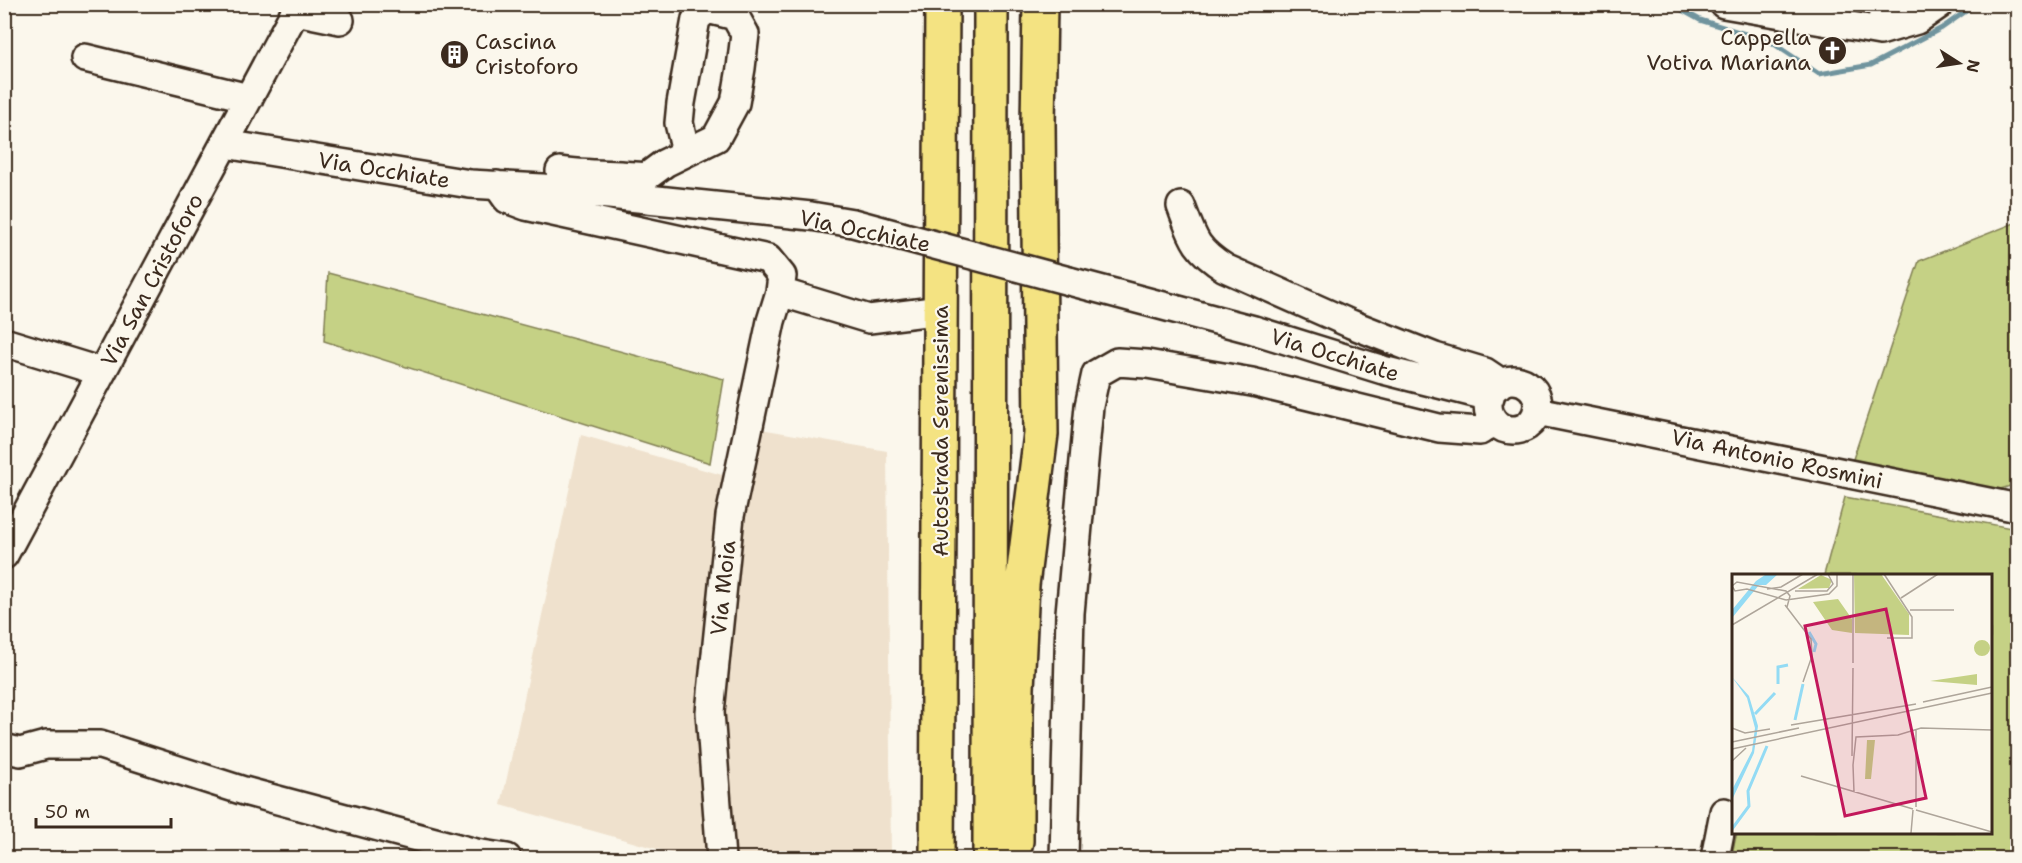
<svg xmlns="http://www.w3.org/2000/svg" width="2022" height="863" font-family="'Shantell Sans',sans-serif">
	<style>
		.built { fill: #efe1cd }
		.green { fill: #c5d185; stroke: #807e52; stroke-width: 1.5 }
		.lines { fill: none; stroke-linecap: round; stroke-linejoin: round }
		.stream { stroke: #70949e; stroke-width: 5 }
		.minor-casing { stroke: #3b2a1e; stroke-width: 32 }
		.highway-casing { stroke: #3b2a1e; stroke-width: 38 }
		.minor { stroke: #fbf7ec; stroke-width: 27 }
		.highway { stroke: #f4e382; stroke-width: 33 }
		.minor-bridge-casing { stroke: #3b2a1e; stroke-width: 32; stroke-linecap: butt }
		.minor-bridge { stroke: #fbf7ec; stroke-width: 27 }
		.labels { text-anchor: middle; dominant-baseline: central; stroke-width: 4.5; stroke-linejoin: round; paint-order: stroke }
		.poi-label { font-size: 22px; fill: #3b2a1e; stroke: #fbf7ec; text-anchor: end }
		.street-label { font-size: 22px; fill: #3b2a1e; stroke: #fbf7ec }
		.inset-river { fill: none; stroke: #93dbf4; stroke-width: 3 }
		.inset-road { fill: none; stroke: #aea59a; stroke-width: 1.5 }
		.view { fill: #c2185b; fill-opacity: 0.15; stroke: #c2185b; stroke-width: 3 }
		.inset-edge { fill: none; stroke: #3b2a1e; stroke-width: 3 }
	</style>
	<rect width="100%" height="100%" fill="#fbf7ec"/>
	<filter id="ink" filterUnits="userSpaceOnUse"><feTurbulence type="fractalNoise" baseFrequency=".0167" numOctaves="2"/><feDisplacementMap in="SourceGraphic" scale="12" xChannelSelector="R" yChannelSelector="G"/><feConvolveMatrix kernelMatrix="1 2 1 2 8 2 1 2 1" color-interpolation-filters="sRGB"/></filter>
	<g filter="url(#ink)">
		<path class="built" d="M 761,429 L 887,451 L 891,858 L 689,858 L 501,805 L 581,435 L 747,482 Z"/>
		<path class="green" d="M 2017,222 L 2017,484 L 1991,492 L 1852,462 L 1919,261 Z
			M 328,273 L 724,379 L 710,463 L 324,341 Z
			M 1845,497 L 2017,529 L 2017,858 L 1731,858 L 1737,832 L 1990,832 L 1990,575 L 1824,575 Z"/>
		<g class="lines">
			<path class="stream" d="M 1671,4 L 1700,20 L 1771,42 L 1819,74 L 1871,65 L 1942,28 L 1976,4"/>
			<defs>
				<path id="minor" d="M 1724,4 L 1880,31 L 1917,20 L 1940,4
					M 296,11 L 340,20
					M 1880,31 L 1885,4
					M 85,58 L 249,98
					M 225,144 L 470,184 L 542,188 L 811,216 L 853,223 L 901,236
					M 560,171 C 588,175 617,174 646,177 L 665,163 L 716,138 L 735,103 L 741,68 L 745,34 L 735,16 L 707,9 L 696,19 L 681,103 L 679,123 L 686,152
					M 497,185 L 507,199 L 526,206 L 768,259 L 782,276 L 780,292 L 771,321 L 730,516 L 710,712 L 721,858
					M 1181,206 C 1193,238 1195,249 1225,268 L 1351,324 L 1435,357 L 1485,372 L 1494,378 L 1499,385
					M 1069,281 L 1254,330 L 1383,370 L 1490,397
					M 780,292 L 869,319 L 941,310
					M 4,342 L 102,372
					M1488 405a25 25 0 1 1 50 0a25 25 0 1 1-50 0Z
					M 1537,411 L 2018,508
					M 4,555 L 299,4
					M 4,748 L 20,752 L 46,745 L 100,745 L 244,791 L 476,853 L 507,858
					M 1064,858 L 1070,613 L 1089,406 L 1096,374 L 1117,362 L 1147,364 L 1252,382 L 1439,428 L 1480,431 L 1494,421
					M 1715,858 L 1724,812"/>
				<path id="highway" d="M 937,858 L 942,4
					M 990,858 L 991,4
					M 1012,858 L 1016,841 L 1016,709 L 1022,585 L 1041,434 L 1038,124 L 1040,4"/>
			</defs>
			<use href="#minor" class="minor-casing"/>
			<use href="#highway" class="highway-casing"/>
			<use href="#minor" class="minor"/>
			<use href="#highway" class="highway"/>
			<defs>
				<path id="minor-bridge" d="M 901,236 L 1069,281"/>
			</defs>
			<use href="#minor-bridge" class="minor-bridge-casing"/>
			<use href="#minor-bridge" class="minor-bridge"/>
		</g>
	</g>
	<defs>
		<symbol id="church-disc" viewBox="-11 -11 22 22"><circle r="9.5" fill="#3b2a1e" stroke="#fbf7ec"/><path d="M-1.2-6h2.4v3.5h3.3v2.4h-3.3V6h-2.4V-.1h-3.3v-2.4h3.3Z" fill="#fff"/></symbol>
		<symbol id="building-disc" viewBox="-11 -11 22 22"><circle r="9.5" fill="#3b2a1e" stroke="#fbf7ec"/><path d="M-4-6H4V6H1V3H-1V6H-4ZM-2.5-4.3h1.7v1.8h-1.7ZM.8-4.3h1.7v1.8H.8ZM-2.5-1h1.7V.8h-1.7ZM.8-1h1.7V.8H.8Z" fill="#fff"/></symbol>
	</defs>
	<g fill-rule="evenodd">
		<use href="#church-disc" x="1816" y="34" width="33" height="33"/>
		<use href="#building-disc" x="438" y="38" width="33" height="33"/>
	</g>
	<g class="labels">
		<g class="poi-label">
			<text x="1811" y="37">Cappella<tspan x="1811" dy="25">Votiva Mariana</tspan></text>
			<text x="475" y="41" text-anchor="start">Cascina<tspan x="475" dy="25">Cristoforo</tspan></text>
		</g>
		<g class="street-label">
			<text transform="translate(384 170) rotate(9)">Via Occhiate</text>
			<text transform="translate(865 231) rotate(12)">Via Occhiate</text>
			<text transform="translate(152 280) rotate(-62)">Via San Cristoforo</text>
			<text transform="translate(1335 355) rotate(17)">Via Occhiate</text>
			<text transform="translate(940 431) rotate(-90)">Autostrada Serenissima</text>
			<text transform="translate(1777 459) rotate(12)">Via Antonio Rosmini</text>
			<text transform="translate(723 588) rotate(-84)">Via Moia</text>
		</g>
	</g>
	<g transform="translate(1732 574)">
		<rect width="260" height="260" fill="#fbf7ec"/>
		<path d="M 122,0 L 149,0 L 177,40 L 177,61 L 123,59 ZM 89,1 L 100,6 L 97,14 L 66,15 ZM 106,25 L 120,45 L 120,59 L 100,56 L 81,28 ZM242 74a8 8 0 1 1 16 0a8 8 0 1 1-16 0ZM 245,100 L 245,111 L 198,107 ZM 135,166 L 143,166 L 139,205 L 133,205 Z" fill="#c5d185"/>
		<path d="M 46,0 L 34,11 L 27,11 L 0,44 L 0,36 L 24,7 L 33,1 ZM 0,103 L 17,122 L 26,152 L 22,179 L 0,226 L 1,214 L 20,177 L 23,154 L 15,124 Z" fill="#93dbf4"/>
		<path class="inset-river" d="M 77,58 L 84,70 L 82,78M 46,110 L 46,93 L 56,91M 23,140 L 43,119M 63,146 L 71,110M 0,255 L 17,232 L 16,217 L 35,172"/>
		<path class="inset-road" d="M 121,0 L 121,89M 152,0 L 180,43 L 180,64 L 155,64M 35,15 L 49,13 L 71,0M 63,17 L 95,17 L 101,10 L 96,0M 169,24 L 206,0M 54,26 L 15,15 L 3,17 L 0,12 L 5,8 L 54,17 L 58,22 L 55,33M 54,26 L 97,20 L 105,12 L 105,0M 53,31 L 79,65 L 80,82 L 71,108M 178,36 L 222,36M 0,51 L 86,0M 191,128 L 260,113M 59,151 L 184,130M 0,154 L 13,159 L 38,155M 0,168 L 67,154M 0,175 L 260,119M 120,182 L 121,94M 0,187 L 14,174M 121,191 L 124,163 L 166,161 L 189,154 L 260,156M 121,191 L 122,218M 69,202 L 181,235M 184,233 L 184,156M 184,236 L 260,258M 179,259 L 181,236"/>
		<path class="view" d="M 154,35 L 194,224 L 113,242 L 73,52 Z"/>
		<rect width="260" height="260" class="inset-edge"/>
	</g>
	<rect width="2022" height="863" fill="none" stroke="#fbf7ec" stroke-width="24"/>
	<rect x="12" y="12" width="1998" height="839" fill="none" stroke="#3b2a1e" stroke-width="2" filter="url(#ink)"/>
	<g transform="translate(1959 63) rotate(102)" stroke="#fbf7ec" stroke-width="4.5" paint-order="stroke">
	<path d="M0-4.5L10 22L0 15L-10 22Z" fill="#3b2a1e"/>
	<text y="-9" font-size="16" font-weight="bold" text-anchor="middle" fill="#3b2a1e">N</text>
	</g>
	<path d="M36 818v9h135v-9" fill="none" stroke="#3b2a1e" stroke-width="3"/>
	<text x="45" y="818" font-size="18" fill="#3b2a1e" stroke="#fbf7ec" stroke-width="4.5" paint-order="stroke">50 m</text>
</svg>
